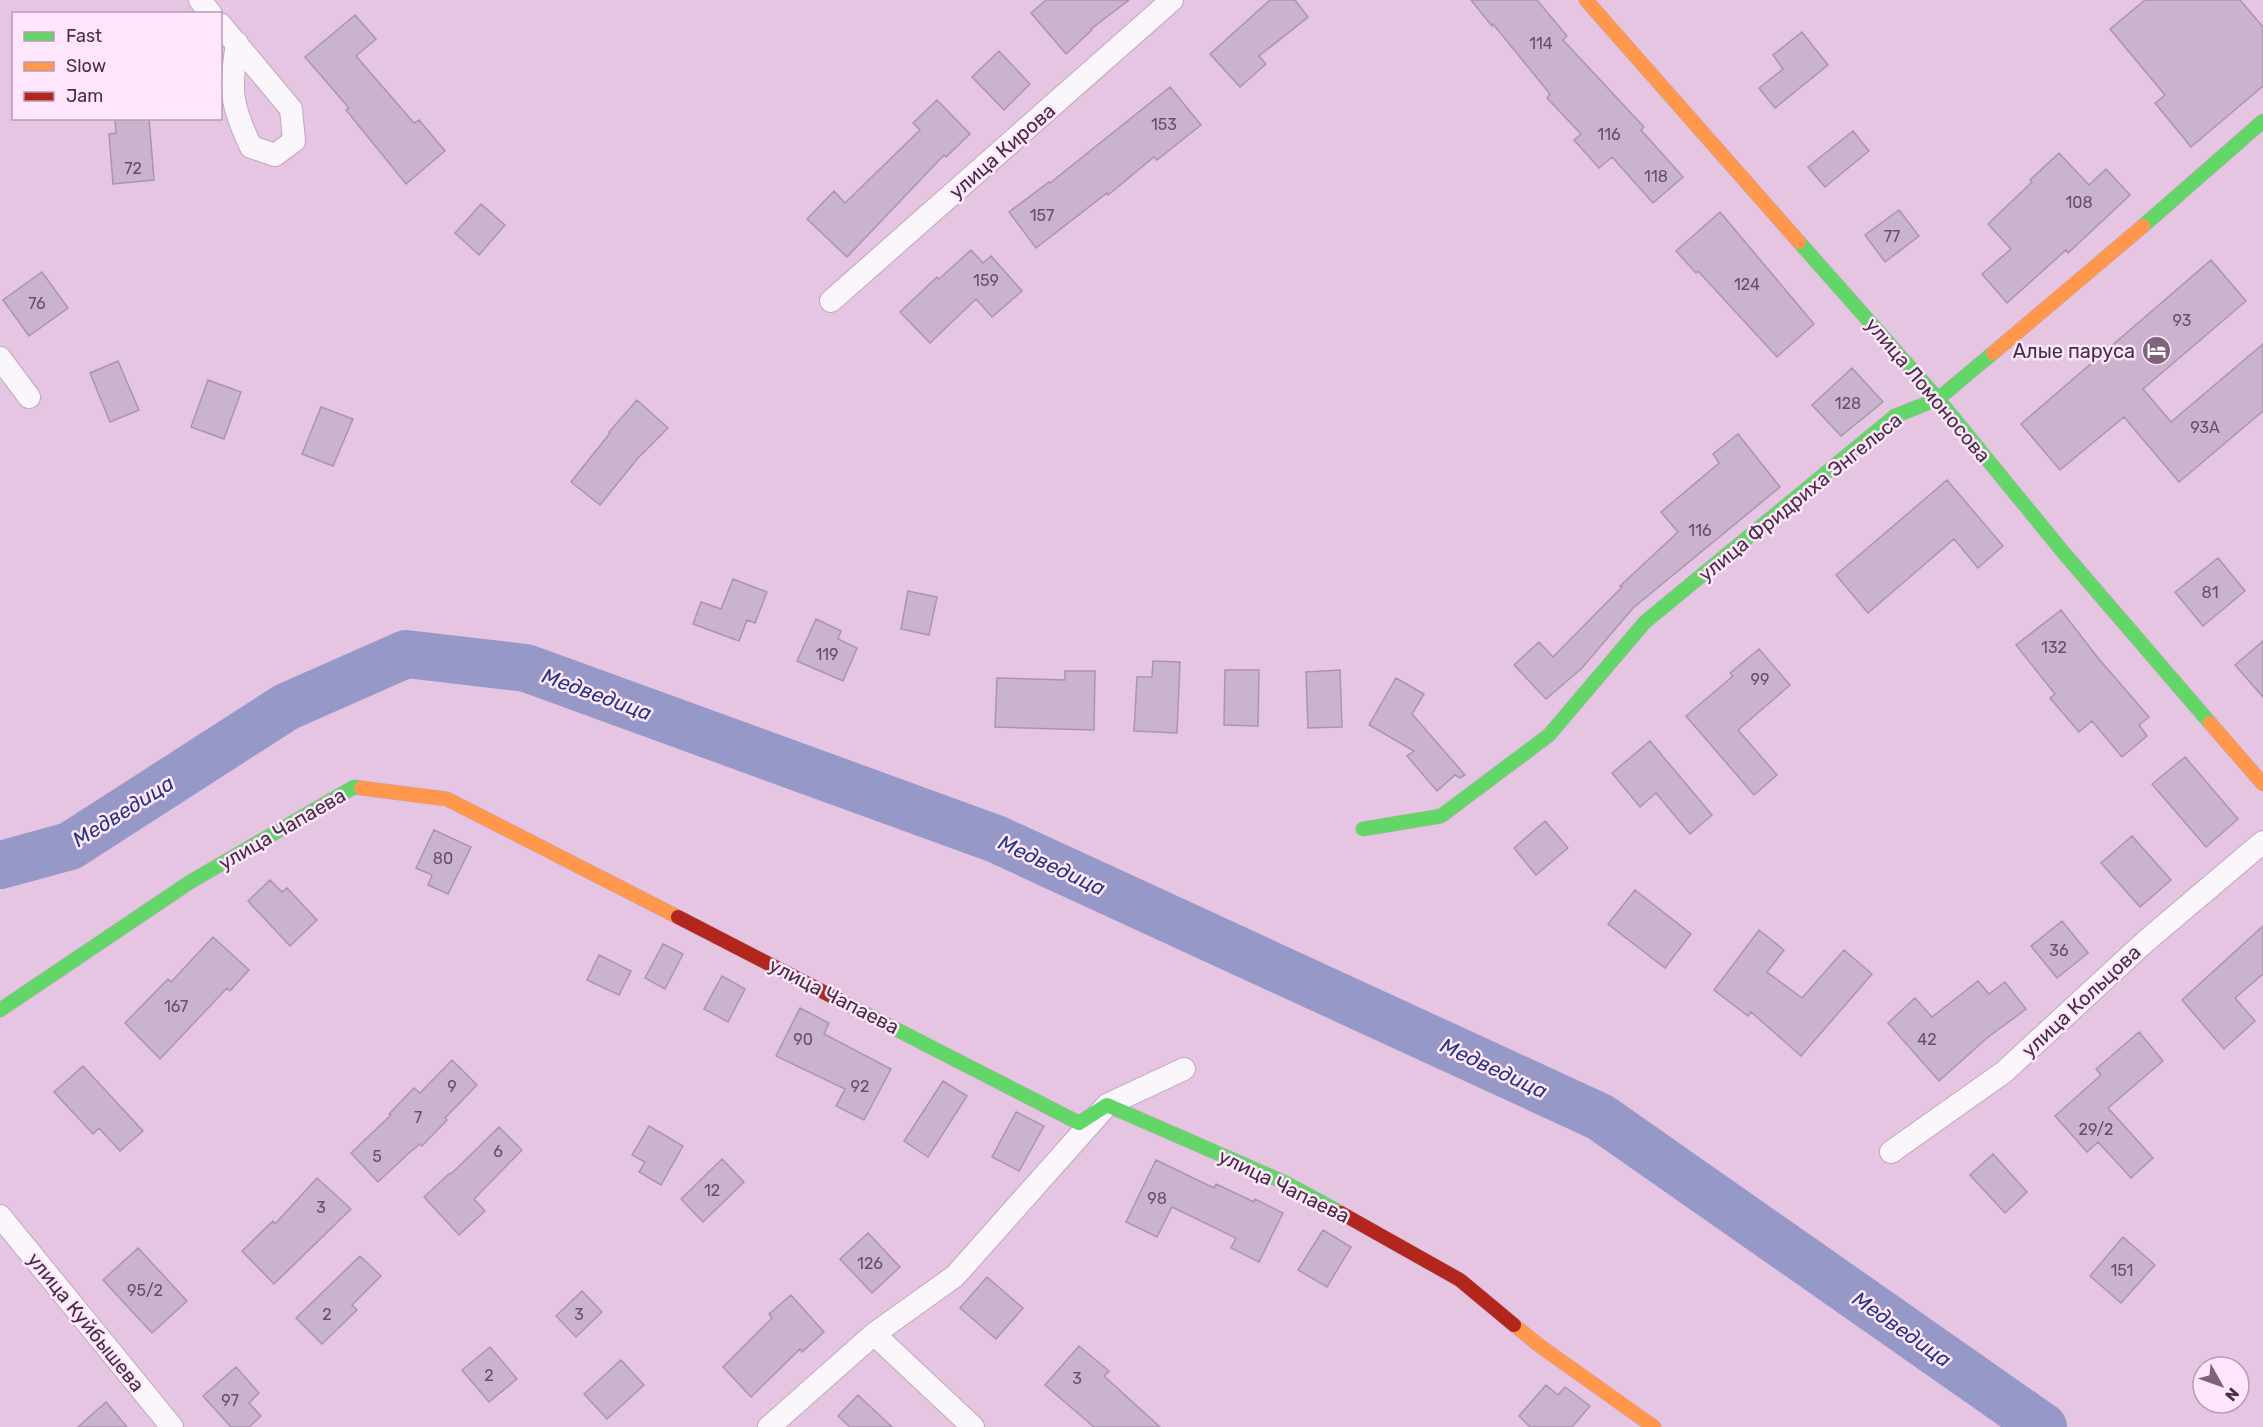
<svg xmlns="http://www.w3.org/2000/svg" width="2263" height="1427" font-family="Rubik,sans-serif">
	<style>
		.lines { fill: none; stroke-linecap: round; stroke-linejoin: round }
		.river { stroke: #9698c7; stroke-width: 48 }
		.building { fill: #c9b3cd; stroke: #aa95ad; stroke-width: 1.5 }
		.street-casing { stroke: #c0a7be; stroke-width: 24 }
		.fast-casing { stroke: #c0a7be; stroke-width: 15 }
		.slow-casing { stroke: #c0a7be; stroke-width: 15 }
		.jam-casing { stroke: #c0a7be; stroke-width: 15 }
		.street { stroke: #fbf6fb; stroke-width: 22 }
		.fast { stroke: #63d668; stroke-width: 14 }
		.slow { stroke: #ff974d; stroke-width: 14 }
		.jam { stroke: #b3261e; stroke-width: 14 }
		.labels { text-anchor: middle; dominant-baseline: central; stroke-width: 5; stroke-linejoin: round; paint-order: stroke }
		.number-label { font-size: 16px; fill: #674f66 }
		.street-label { font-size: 20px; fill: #462e43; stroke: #ffe6fc }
		.poi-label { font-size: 20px; fill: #462e43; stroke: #ffe6fc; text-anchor: end }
		.water-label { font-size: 21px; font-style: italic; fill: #27377a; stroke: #ffe6fc }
	</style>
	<rect width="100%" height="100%" fill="#e6c5e2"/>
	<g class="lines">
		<path class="river" d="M 0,865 L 70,846 L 286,707 L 406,654 L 526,668 L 996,839 L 1600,1117 L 2043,1427"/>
	</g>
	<path class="building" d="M 1046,0 L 1129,0 L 1091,29 L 1092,30 L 1066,54 L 1031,13 Z
		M 1270,0 L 1295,0 L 1308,17 L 1259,56 L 1266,64 L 1240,87 L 1210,54 Z
		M 1471,0 L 1537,0 L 1567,36 L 1563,40 L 1644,127 L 1641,130 L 1683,177 L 1653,203 L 1612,157 L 1599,168 L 1574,140 L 1581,134 L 1547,98 L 1550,94 L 1493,24 L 1492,26 Z
		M 2145,0 L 2240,0 L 2263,27 L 2263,86 L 2191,147 L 2155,103 L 2165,95 L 2110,29 Z
		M 355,15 L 376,39 L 356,56 L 414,123 L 419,120 L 445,151 L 406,184 L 346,110 L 349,108 L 305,57 Z
		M 1802,32 L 1828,65 L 1775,108 L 1759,88 L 1783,69 L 1773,55 Z
		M 999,51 L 1030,84 L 1004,110 L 972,77 Z
		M 1170,87 L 1201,125 L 1157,160 L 1154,157 L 1108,195 L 1107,193 L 1036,248 L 1009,212 L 1049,182 L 1050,183 Z
		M 937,100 L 970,134 L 946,157 L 944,155 L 847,257 L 807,219 L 834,191 L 845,203 L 920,130 L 913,123 Z
		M 115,118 L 149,118 L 154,180 L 113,184 L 109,134 L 116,133 Z
		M 1853,131 L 1869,151 L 1825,187 L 1808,167 Z
		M 2059,153 L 2089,185 L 2106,169 L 2130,195 L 2068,253 L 2066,250 L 2007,303 L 1982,274 L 2011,249 L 1988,224 L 2032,182 L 2030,180 Z
		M 481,204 L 505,225 L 479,255 L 455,233 Z
		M 1899,210 L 1919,236 L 1885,262 L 1865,235 Z
		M 1720,212 L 1814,324 L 1777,357 L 1698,271 L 1696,273 L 1676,251 Z
		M 971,250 L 983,263 L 991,256 L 1022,291 L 992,317 L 976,299 L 930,343 L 900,312 L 937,277 L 939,279 Z
		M 2211,260 L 2246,301 L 2143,389 L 2171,422 L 2263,344 L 2263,411 L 2179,482 L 2124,417 L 2060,470 L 2021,424 Z
		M 42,272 L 68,308 L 29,336 L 3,300 Z
		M 118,361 L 139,410 L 110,422 L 90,373 Z
		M 1852,368 L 1883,402 L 1841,436 L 1812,405 Z
		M 208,380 L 241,392 L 224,439 L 191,427 Z
		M 637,400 L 668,428 L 638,458 L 600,505 L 571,482 L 610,433 L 609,432 Z
		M 321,407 L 353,419 L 333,466 L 302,454 Z
		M 1738,434 L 1780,487 L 1633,608 L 1582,668 L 1546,699 L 1514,665 L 1539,642 L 1553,657 L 1622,587 L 1620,586 L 1678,532 L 1661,512 L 1719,463 L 1713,454 Z
		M 1947,480 L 2003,546 L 1978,568 L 1954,539 L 1868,613 L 1836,575 Z
		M 2218,558 L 2245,591 L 2203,626 L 2175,592 Z
		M 733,579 L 767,592 L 755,623 L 747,620 L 739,641 L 693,624 L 701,602 L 721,609 Z
		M 908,591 L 937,597 L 929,635 L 901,629 Z
		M 2061,610 L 2098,658 L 2149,717 L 2139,725 L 2147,736 L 2122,757 L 2092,721 L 2079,732 L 2050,698 L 2055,694 L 2016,645 Z
		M 816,619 L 841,631 L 838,639 L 857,648 L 843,681 L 797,661 Z
		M 2263,641 L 2263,697 L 2235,665 Z
		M 1759,649 L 1790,685 L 1738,730 L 1777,775 L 1754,795 L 1686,716 L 1733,676 L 1730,673 Z
		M 1153,661 L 1180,662 L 1177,733 L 1134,731 L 1137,677 L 1152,677 Z
		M 1225,670 L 1259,670 L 1258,726 L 1224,725 Z
		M 1340,670 L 1342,727 L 1308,728 L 1306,672 Z
		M 1065,671 L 1095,671 L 1094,730 L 995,727 L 997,678 L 1065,680 Z
		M 1396,678 L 1424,694 L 1412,714 L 1465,775 L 1460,778 L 1455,775 L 1437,791 L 1407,756 L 1414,751 L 1369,725 Z
		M 1650,741 L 1712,815 L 1690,834 L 1656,793 L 1640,807 L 1612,773 Z
		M 2185,757 L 2238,819 L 2206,847 L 2152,784 Z
		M 1545,821 L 1568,848 L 1536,875 L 1514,848 Z
		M 434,830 L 471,847 L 448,894 L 428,885 L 432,875 L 416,868 Z
		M 2132,836 L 2171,880 L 2140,907 L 2101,863 Z
		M 270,880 L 282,892 L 287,888 L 317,920 L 290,946 L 248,901 Z
		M 1635,890 L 1691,934 L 1665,968 L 1608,924 Z
		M 2062,921 L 2088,953 L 2057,978 L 2031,946 Z
		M 2263,926 L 2263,974 L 2235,998 L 2255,1021 L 2224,1049 L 2182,1000 Z
		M 1759,930 L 1784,950 L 1767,972 L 1802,998 L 1844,950 L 1872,974 L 1801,1056 L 1751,1012 L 1748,1016 L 1714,990 Z
		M 213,937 L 249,970 L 230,991 L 227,988 L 160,1059 L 125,1023 L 168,979 L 171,982 Z
		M 663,944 L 683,954 L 665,989 L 645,978 Z
		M 599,955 L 631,971 L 619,995 L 587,980 Z
		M 722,976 L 745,989 L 728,1022 L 704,1009 Z
		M 1978,981 L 1989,994 L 2005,982 L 2026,1009 L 1987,1038 L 1939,1081 L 1888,1023 L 1915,998 L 1932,1017 Z
		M 800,1008 L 829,1023 L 824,1034 L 891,1069 L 864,1120 L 836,1106 L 845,1089 L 776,1056 Z
		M 2139,1032 L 2163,1061 L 2108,1108 L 2153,1158 L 2131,1178 L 2098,1142 L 2087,1152 L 2055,1116 L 2101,1075 L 2096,1069 Z
		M 452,1060 L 477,1085 L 445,1118 L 447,1120 L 422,1146 L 420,1144 L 409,1153 L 378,1182 L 351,1153 L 391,1115 L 389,1114 L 414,1088 L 420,1093 Z
		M 83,1066 L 143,1131 L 120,1151 L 99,1128 L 93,1134 L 54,1092 Z
		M 943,1081 L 967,1096 L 928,1157 L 904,1141 Z
		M 1016,1112 L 1044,1126 L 1019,1171 L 992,1157 Z
		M 649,1126 L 683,1146 L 661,1185 L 639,1172 L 645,1162 L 632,1155 Z
		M 499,1127 L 522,1150 L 474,1199 L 485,1211 L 459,1235 L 424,1197 L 450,1173 L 451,1174 Z
		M 1993,1154 L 2027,1192 L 2005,1213 L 1970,1175 Z
		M 722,1159 L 744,1182 L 703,1222 L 681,1199 Z
		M 1156,1160 L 1214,1188 L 1216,1184 L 1254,1202 L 1255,1199 L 1283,1213 L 1259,1262 L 1231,1248 L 1236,1238 L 1172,1207 L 1157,1237 L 1126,1222 Z
		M 317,1178 L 351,1209 L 274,1284 L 242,1251 L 273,1221 L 275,1224 Z
		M 1323,1230 L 1351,1247 L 1327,1287 L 1298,1270 Z
		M 868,1233 L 900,1267 L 872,1293 L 840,1259 Z
		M 2123,1237 L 2155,1265 L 2121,1303 L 2090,1276 Z
		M 138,1248 L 187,1301 L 152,1333 L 103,1280 Z
		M 360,1256 L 381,1276 L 352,1305 L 357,1310 L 322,1344 L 296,1318 Z
		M 987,1277 L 1023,1308 L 996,1339 L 960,1308 Z
		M 582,1291 L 602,1312 L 576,1337 L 556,1316 Z
		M 791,1295 L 824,1332 L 802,1352 L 800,1349 L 751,1397 L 723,1367 L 772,1318 L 769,1314 Z
		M 1079,1346 L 1109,1371 L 1104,1376 L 1160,1427 L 1094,1427 L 1045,1385 Z
		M 490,1347 L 517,1379 L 489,1402 L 462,1370 Z
		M 621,1360 L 644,1385 L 607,1419 L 584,1394 Z
		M 236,1367 L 259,1393 L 249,1403 L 261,1416 L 249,1427 L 231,1427 L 203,1396 Z
		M 1546,1385 L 1558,1395 L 1565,1387 L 1590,1406 L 1572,1427 L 1530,1427 L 1519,1416 Z
		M 858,1395 L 892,1427 L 850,1427 L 838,1416 Z
		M 106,1402 L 127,1427 L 78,1427 Z"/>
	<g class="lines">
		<defs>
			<path id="street" d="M 200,0 L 211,14
				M 220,24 L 291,109 L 294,141 L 275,155 L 251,147 C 230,103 230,90 237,43
				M 831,301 L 1172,0
				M 0,358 L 29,397
				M 1891,1152 L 2004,1072 L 2146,941 L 2263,842
				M 0,1216 L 172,1427
				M 874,1334 L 973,1427
				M 769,1427 L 874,1334 L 955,1276 L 1107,1105 L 1184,1069"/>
			<path id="fast" d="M 2143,226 L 2263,121
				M 1799,242 L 1938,399 L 2063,552 L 2210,723
				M 1363,829 L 1441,816 L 1549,735 L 1645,622 L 1895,416 L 1938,399 L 1993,353
				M 839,1000 L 1079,1123 L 1107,1105 L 1286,1183 L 1341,1213
				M 0,1010 L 190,882 L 354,787 L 361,788"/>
			<path id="slow" d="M 1586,0 L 1799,242
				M 1993,353 L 2143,226
				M 2210,723 L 2263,784
				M 361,788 L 447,799 L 678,917
				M 1514,1325 L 1540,1346 L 1654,1427"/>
			<path id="jam" d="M 678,917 L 839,1000
				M 1341,1213 L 1460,1280 L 1514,1325"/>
		</defs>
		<use href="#street" class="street-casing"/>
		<use href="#fast" class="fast-casing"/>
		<use href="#slow" class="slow-casing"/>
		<use href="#jam" class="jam-casing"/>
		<use href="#street" class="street"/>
		<use href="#fast" class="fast"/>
		<use href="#slow" class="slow"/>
		<use href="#jam" class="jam"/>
	</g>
	<defs>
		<symbol id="hotel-disc" viewBox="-11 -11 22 22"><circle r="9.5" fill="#7e637b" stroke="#ffe6fc"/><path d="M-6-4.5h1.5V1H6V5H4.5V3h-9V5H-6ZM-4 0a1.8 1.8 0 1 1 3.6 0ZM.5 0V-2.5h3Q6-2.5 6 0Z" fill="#fff"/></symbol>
	</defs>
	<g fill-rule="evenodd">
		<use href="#hotel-disc" x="2140" y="334" width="33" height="33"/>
	</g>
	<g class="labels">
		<g class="number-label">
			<text x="1541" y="43">114</text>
			<text x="1164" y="124">153</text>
			<text x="1609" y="134">116</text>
			<text x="133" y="168">72</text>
			<text x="1656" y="176">118</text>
			<text x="2079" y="202">108</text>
			<text x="1042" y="215">157</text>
			<text x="1892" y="236">77</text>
			<text x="986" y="280">159</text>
			<text x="1747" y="284">124</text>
			<text x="37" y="303">76</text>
			<text x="2182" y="320">93</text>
			<text x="1848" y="403">128</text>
			<text x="2205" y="427">93А</text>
			<text x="1700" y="530">116</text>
			<text x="2210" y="592">81</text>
			<text x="2054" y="647">132</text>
			<text x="827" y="654">119</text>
			<text x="1760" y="679">99</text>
			<text x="443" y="858">80</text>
			<text x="2059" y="950">36</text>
			<text x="176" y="1006">167</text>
			<text x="803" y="1039">90</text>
			<text x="1927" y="1039">42</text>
			<text x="452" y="1086">9</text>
			<text x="860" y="1086">92</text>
			<text x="418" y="1117">7</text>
			<text x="2096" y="1129">29/2</text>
			<text x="498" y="1151">6</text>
			<text x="377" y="1156">5</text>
			<text x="712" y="1190">12</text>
			<text x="1157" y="1198">98</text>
			<text x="321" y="1207">3</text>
			<text x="870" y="1263">126</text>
			<text x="2122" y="1270">151</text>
			<text x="145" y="1290">95/2</text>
			<text x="327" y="1314">2</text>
			<text x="579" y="1314">3</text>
			<text x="489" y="1375">2</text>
			<text x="1077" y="1378">3</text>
			<text x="230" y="1400">97</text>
		</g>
		<g class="street-label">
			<text transform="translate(1002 151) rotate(-41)">улица Кирова</text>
			<text transform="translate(1928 390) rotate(50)">улица Ломоносова</text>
			<text transform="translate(1800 497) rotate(-39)">улица Фридриха Энгельса</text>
			<text transform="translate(282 829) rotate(-30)">улица Чапаева</text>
			<text transform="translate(834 996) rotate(27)">улица Чапаева</text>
			<text transform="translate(2081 1001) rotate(-43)">улица Кольцова</text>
			<text transform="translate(1284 1186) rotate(26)">улица Чапаева</text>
			<text transform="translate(86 1322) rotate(51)">улица Куйбышева</text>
		</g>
		<g class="poi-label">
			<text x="2135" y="351">Алые паруса</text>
		</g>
		<g class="water-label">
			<text transform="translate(597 694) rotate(20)">Медведица</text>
			<text transform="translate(123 811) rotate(-32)">Медведица</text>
			<text transform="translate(1052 865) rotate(25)">Медведица</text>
			<text transform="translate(1494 1068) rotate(25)">Медведица</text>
			<text transform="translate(1902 1329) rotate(35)">Медведица</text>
		</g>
	</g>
	<rect x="12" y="12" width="210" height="108" fill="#ffe6fc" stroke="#b59cb2" stroke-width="1.5"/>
	<rect x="24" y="32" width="30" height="9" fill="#63d668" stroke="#b59cb2" stroke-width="1.5"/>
	<text x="66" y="42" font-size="18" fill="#462e43">Fast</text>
	<rect x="24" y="62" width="30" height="9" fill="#ff974d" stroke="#b59cb2" stroke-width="1.5"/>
	<text x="66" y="72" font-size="18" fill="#462e43">Slow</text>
	<rect x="24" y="92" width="30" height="9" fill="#b3261e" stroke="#b59cb2" stroke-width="1.5"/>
	<text x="66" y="102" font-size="18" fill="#462e43">Jam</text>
	<g transform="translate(2221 1385) rotate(130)"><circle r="28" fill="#ffe6fc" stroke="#b59cb2" stroke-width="1.5"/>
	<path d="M0-4.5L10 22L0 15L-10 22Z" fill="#7e637b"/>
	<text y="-9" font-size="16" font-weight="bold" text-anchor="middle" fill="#462e43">N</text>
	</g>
</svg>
